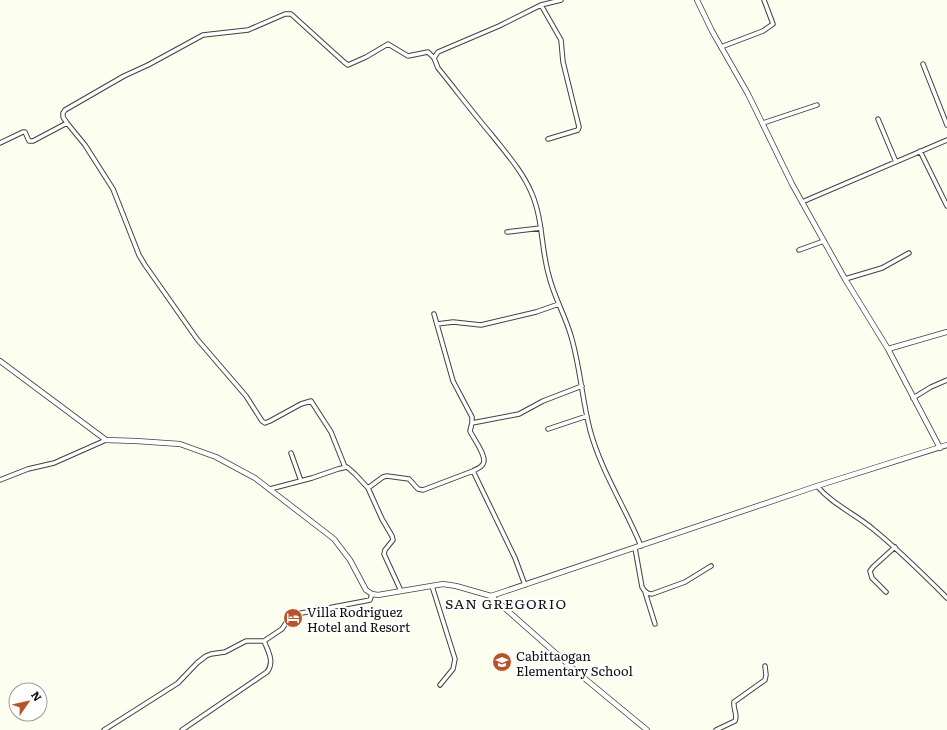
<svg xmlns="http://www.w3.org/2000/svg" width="947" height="730" font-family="Literata,serif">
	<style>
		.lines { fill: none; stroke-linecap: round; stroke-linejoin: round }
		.minor-casing { stroke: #414141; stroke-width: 5.5 }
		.tertiary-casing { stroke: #414141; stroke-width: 6 }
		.minor { stroke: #fff; stroke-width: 3.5 }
		.tertiary { stroke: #fff; stroke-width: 4.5 }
		.labels { text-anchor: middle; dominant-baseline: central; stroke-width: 4; stroke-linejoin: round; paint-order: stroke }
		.poi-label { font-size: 13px; fill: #0e0e0e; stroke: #fff; text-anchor: start }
		.neighbourhood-label { font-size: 14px; letter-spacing: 1px; fill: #0e0e0e; stroke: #fff }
	</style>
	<rect width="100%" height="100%" fill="#fcfef0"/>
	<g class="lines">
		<defs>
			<path id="minor" d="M 541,5 L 561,40 L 563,62 L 579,127 L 578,130 L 548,139
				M 721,47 L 763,31 L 773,24 L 764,0
				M 434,58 L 438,68 C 456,90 473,113 491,134 C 506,153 523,172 532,194 C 543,220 541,249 549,276 C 554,297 565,315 571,336 C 580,366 582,399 590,430 C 601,471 625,507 641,546
				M 923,64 L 947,125
				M 878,119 L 896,162
				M 763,123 L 817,105
				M 0,143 L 23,132 L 25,132 L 29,141 L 33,141 L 67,123
				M 920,151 L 947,206
				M 802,202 L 947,140
				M 507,232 L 541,228
				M 799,250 L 824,241
				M 845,279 L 882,268 L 909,253
				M 434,314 L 453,381 L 472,417 L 472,423 L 470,431 C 473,438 488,457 483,464 C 481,468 476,469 473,471
				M 437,324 L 453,322 L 481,325 L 536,312 L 559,304
				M 913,398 L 931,387 L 947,380
				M 472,423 L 519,414 L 543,401 L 582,386
				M 548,429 L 587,416
				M 291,453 L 301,481
				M 345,467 L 331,432 L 311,401 L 301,404 L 270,421 L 265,423 L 262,421 L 246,396 L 197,339 L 145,265 L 139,255 L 113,189 L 85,145 L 67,123 L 63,117 L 63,113 L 65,110 L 124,76 L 148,65 L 203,35 L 248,30 L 285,14 L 291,14 L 344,62 L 348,65 L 366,57 L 388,44 L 408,56 L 428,52 L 434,58 L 438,52 L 499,26 L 541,5 L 561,0
				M 0,480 L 28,469 L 54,463 L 106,440
				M 817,486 C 832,504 855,514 873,529 C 899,550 923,574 947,598
				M 368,488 L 383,477 L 387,476 L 409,479 L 418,489 L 423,490 L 473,471 L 515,558 L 525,585
				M 270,489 L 312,478 L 338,469 L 347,467 L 355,474 L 368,488 L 382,519 L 392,536 L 393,540 L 385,550 L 384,554 L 401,591
				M 635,548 L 642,587 C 644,591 647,594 652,594 L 685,582 L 711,566
				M 432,586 L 455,659 L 453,669 L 440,685
				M 645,592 L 655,624
				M 886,592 L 872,578 L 870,571 L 873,567 L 895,547
				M 104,730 L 178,683 L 197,663 L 206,656 L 211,654 L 225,652 L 246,641 L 264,641
				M 182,730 L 267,672 C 275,662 268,651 264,641 L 282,629 L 291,615 L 365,601 L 370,600 L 372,594
				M 716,730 L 735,721 C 738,715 733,709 734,702 L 765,680 L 766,675 L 765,666"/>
			<path id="tertiary" d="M 697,0 L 712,31 L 748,94 L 792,184 L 845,279 L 888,349 L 940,448
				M 888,349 L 947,332
				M 0,361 L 106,440 L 136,441 L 180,444 L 216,457 L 255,478 L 334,539 L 350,560 L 366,590 L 372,594 L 378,595 L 443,584 L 456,586 L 491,596 L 578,673 L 647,730
				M 491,596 L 817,486 L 947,445"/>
		</defs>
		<use href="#minor" class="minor-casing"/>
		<use href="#tertiary" class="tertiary-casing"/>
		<use href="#minor" class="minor"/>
		<use href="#tertiary" class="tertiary"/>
	</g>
	<defs>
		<symbol id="hotel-disc" viewBox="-11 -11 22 22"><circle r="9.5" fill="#b8542c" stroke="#fff"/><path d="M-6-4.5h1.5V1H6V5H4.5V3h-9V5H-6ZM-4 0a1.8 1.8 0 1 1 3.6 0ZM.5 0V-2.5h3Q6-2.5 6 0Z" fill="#fff"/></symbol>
		<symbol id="school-disc" viewBox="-11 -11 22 22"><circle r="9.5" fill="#b8542c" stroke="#fff"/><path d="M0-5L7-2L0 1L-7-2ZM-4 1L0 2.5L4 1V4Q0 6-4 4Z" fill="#fff"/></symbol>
	</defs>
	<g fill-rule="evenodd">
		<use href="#hotel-disc" x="282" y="607" width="22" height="22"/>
		<use href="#school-disc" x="491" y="651" width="22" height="22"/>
	</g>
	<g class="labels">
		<g class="poi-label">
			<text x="307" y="611">Villa Rodriguez<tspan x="307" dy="15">Hotel and Resort</tspan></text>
			<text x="516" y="655">Cabittaogan<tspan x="516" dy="15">Elementary School</tspan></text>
		</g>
		<g class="neighbourhood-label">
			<text x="506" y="603">SAN GREGORIO</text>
		</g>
	</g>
	<g transform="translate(28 702) rotate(56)"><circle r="19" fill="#ffffff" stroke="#9f9f9f"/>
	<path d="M0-3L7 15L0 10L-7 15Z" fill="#b8542c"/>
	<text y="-6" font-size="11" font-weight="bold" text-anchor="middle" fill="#0e0e0e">N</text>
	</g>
</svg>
